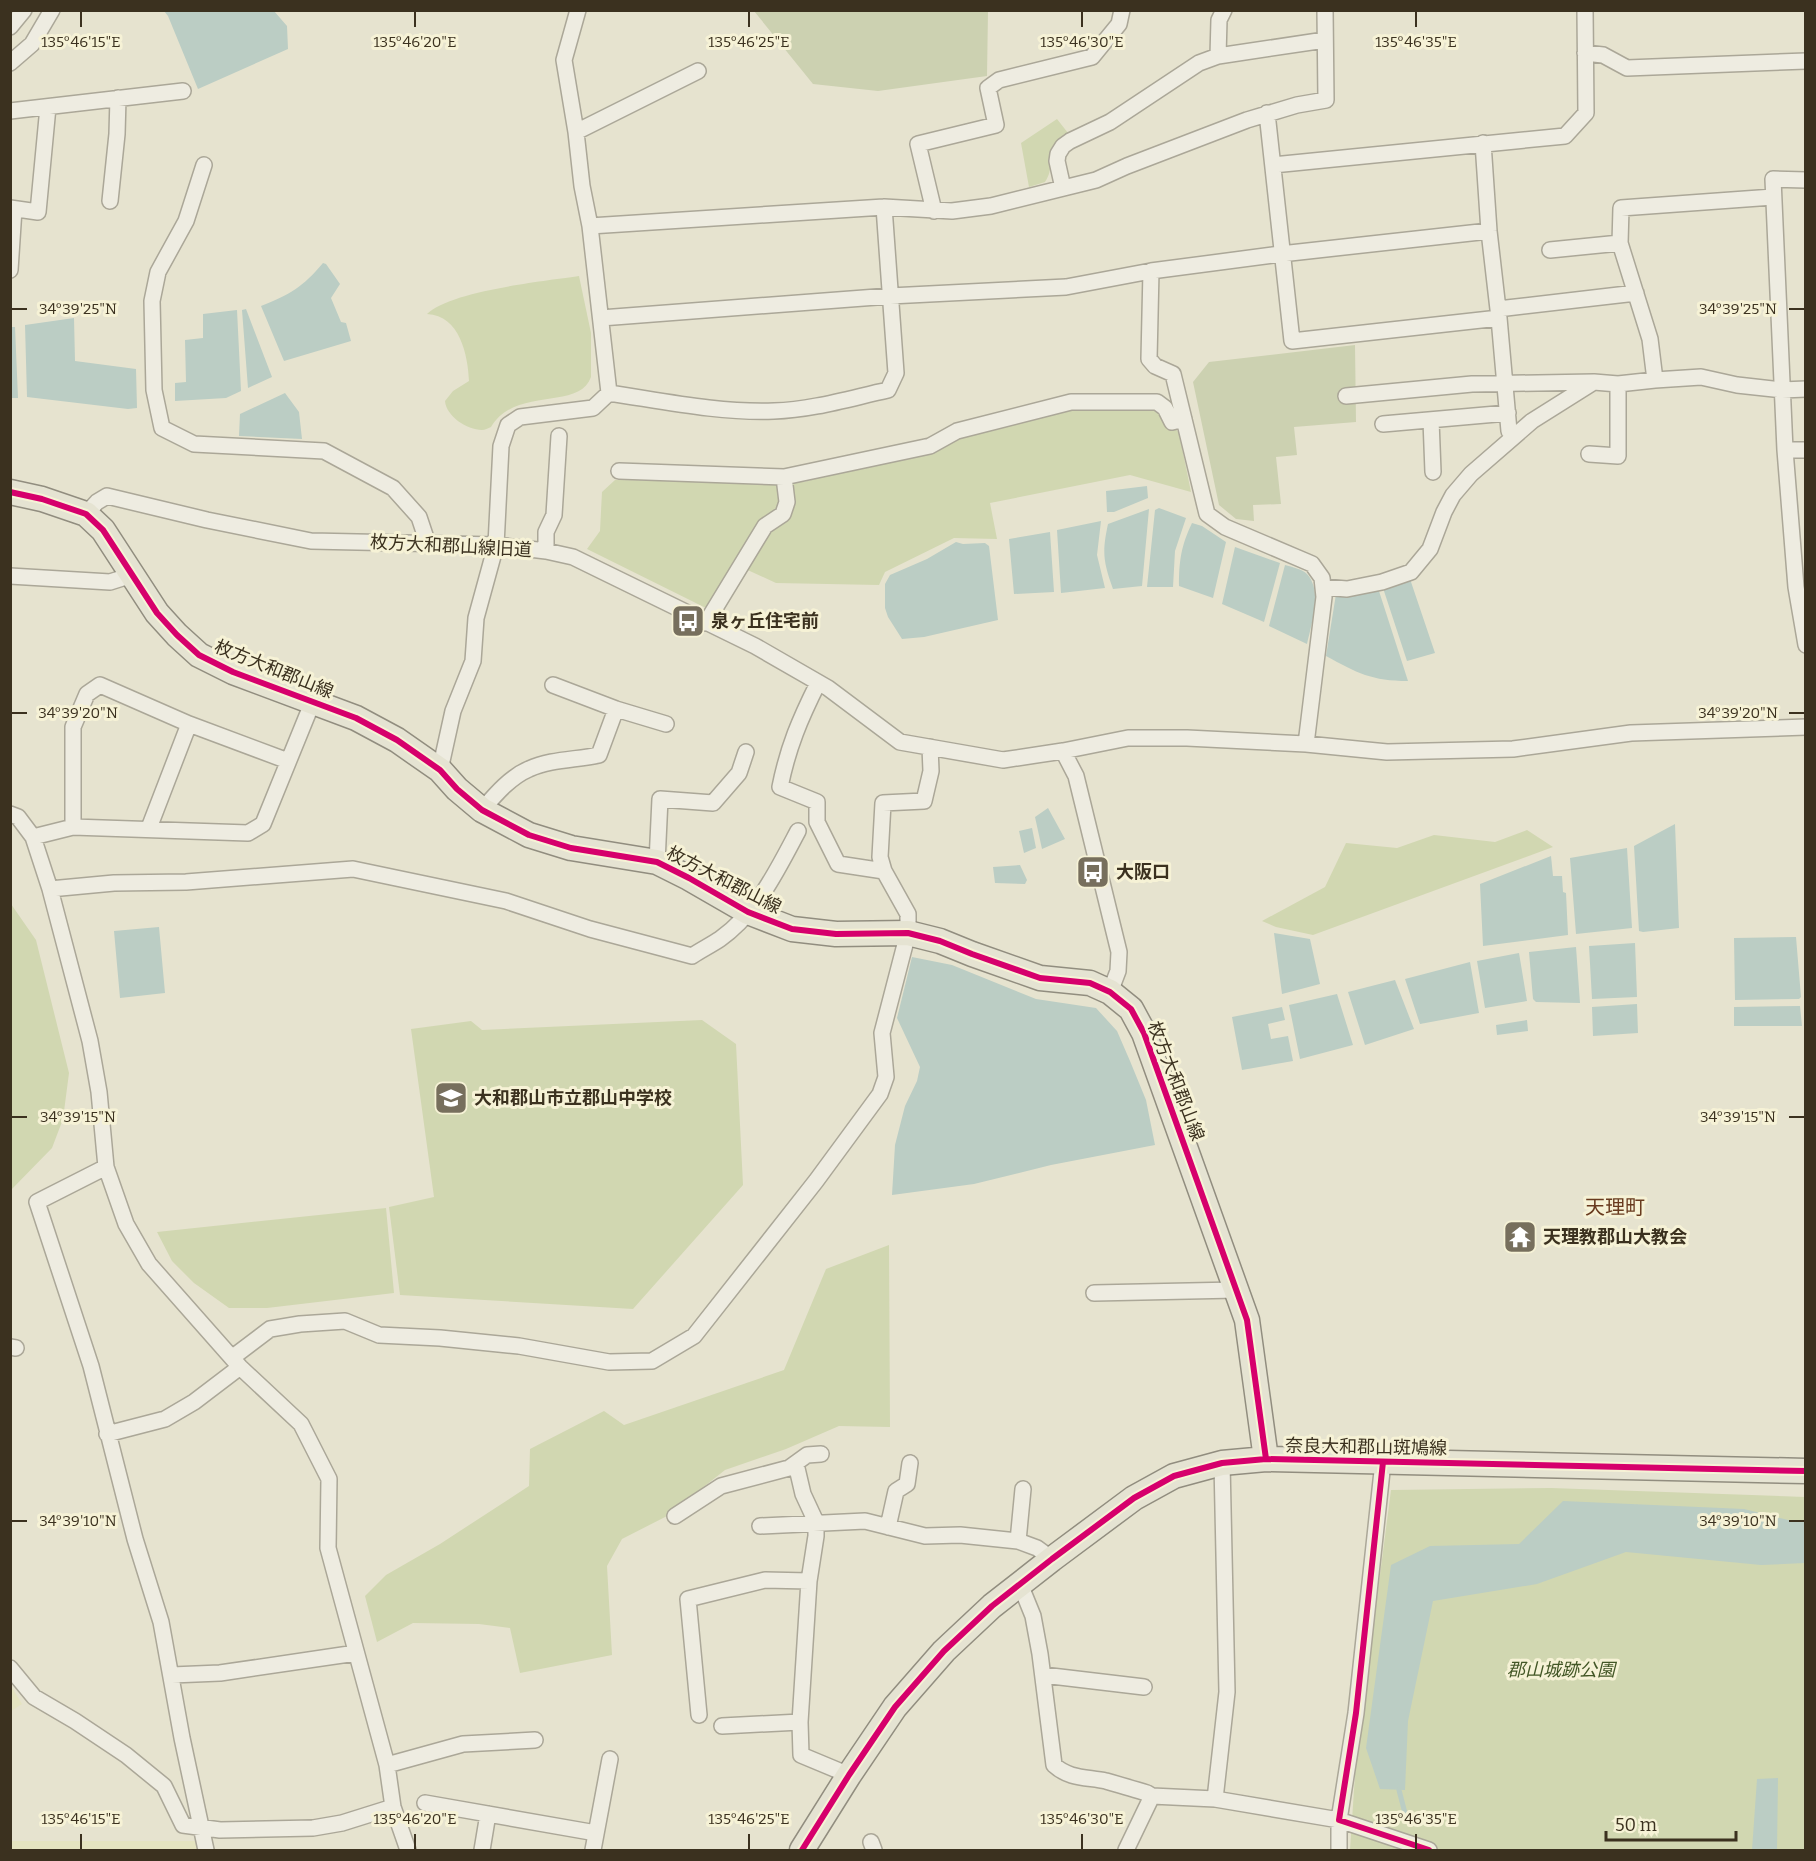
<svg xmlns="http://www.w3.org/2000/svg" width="1816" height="1861" font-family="Bitter,'Noto Sans JP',serif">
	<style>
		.farmland { fill: #e5e4c0 }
		.green { fill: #d1d7b1 }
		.cemetery { fill: #ccd1b1 }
		.water { fill: #bbcdc4 }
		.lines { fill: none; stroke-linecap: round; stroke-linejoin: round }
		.stream { stroke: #bbcdc4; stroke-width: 5 }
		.minor-casing { stroke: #aba798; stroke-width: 18 }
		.primary-casing { stroke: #918d7f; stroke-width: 27 }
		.minor { stroke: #eeece1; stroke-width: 15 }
		.primary { stroke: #e5e3d2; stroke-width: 24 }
		.cycleway-casing { stroke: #f6f2d6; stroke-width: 10 }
		.cycleway { stroke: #d6006c; stroke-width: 6 }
		.ticks { fill: none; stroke: #3b311f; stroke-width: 2 }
		.labels { text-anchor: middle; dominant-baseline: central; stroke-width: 6; stroke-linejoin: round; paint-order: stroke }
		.street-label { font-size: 18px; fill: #3b311f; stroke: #f6f2d6 }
		.poi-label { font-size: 18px; font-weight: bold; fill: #3b311f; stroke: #f6f2d6; text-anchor: start }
		.park-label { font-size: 18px; font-style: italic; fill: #435726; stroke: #f6f2d6 }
		.neighbourhood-label { font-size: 20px; fill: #683a1e; stroke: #f6f2d6 }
		.ticks-label { font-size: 15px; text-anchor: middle; fill: #3b311f; stroke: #f6f2d6; stroke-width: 6; stroke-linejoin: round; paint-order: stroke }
	</style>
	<rect width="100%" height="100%" fill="#e6e3cf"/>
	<path class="farmland" d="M 11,1686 L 22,1704 L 11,1711 L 10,1711 Z
		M 10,1841 L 197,1841 L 199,1850 L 11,1850 Z"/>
	<path class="green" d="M 1057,119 L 1068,133 C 1037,155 1059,160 1045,182 L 1029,187 L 1021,143 Z
		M 579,276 L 591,333 L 591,377 C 579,411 515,386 491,427 C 488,428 485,430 482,430 C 467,430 446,416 445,401 L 453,391 L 469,381 C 468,356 460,315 427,314 C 450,291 545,281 579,276 Z
		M 1080,408 L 1158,408 L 1179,433 L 1191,492 L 1130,475 L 990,503 L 997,539 L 954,538 L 885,572 L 879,585 L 776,583 L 741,567 L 722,616 L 587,549 L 600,531 L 602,492 L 615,480 L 804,482 L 1022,421 Z
		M 1527,830 L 1553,847 L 1313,935 L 1276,927 L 1262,921 L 1325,887 L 1346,843 L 1397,848 L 1434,835 L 1495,842 Z
		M 11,904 L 36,940 L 69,1073 L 63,1119 L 52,1148 L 11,1190 Z
		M 702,1020 L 736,1044 L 743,1185 L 633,1309 L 400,1295 L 389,1207 L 434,1197 L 411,1029 L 471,1021 L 482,1030 Z
		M 386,1208 L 394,1293 L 267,1308 L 229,1308 L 194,1283 L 172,1261 L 157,1232 Z
		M 889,1245 L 890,1427 L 839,1426 L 786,1449 L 725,1470 L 667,1516 L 622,1539 L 607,1566 L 612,1655 L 520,1673 L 510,1628 L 479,1624 L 413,1623 L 377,1642 L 365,1596 L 386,1575 L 440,1544 L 529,1486 L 530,1449 L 604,1411 L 624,1425 L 784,1370 L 826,1269 Z
		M 1551,1488 L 1805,1497 L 1805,1850 L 1350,1850 L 1356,1760 L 1391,1490 Z"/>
	<path class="cemetery" d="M 754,11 L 988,11 L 987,76 L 878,91 L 813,84 Z
		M 1355,345 L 1356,422 L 1294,427 L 1297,455 L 1276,457 L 1281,504 L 1253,505 L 1254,521 L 1236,519 L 1219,505 L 1193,382 L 1209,362 Z"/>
	<path class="water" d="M 164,11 L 274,11 L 287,26 L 288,49 L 198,89 L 168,16 Z
		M 323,263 L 326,264 L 340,284 L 331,298 L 341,322 L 346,323 L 351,341 L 284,361 L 261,306 C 289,295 303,287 323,263 Z
		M 246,309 L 272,377 L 248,388 L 242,310 Z
		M 237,310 L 241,391 L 226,398 L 175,401 L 175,383 L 186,382 L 185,340 L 203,338 L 203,314 Z
		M 74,318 L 75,361 L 136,369 L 137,408 L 128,409 L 27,397 L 25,325 Z
		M 11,327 L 15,327 L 18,398 L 11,398 Z
		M 285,393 L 299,412 L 302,439 L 239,436 L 240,414 Z
		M 1147,486 L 1148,498 L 1114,512 L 1107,512 L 1106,491 Z
		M 1159,508 L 1186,518 L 1175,551 L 1173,587 L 1147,587 L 1155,510 Z
		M 1149,509 L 1142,586 L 1113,589 C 1103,561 1102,552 1108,524 Z
		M 1101,521 L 1097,555 L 1105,588 L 1061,593 L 1057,530 Z
		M 1192,523 L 1202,526 L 1226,542 L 1213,598 L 1179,586 C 1179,561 1181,546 1192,523 Z
		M 1050,532 L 1054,592 L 1014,594 L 1009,539 Z
		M 956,542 L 963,544 L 985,543 L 989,546 L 998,620 L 924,637 L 902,639 L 888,617 L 885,608 L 885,584 L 890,575 L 927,559 Z
		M 1235,547 L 1280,563 L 1264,622 L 1222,604 Z
		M 1285,565 C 1292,567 1302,569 1307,574 C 1323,591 1311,625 1307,644 L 1269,626 Z
		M 1409,576 L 1435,653 L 1407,661 L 1383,588 Z
		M 1378,588 L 1408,681 C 1372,681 1357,673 1326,656 L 1336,594 Z
		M 1048,808 L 1065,839 L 1042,849 L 1035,817 Z
		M 1675,824 L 1679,928 L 1643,932 L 1639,931 L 1634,846 Z
		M 1032,828 L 1036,848 L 1024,853 L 1019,831 Z
		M 1627,848 L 1632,928 L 1576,934 L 1570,858 Z
		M 1551,856 L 1553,876 L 1562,876 L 1563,892 L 1566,893 L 1568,935 L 1483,946 L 1480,884 Z
		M 1020,865 L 1027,880 L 1025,884 L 995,883 L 993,867 Z
		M 159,927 L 165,993 L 120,998 L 114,931 Z
		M 1274,933 L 1310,939 L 1320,984 L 1282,994 Z
		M 1796,937 L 1801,997 L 1799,999 L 1735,1000 L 1734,938 Z
		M 1635,943 L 1637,997 L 1592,999 L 1589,946 Z
		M 1576,947 L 1580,1003 L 1536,1002 L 1533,999 L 1529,952 Z
		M 1519,953 L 1527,1001 L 1485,1008 L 1477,961 Z
		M 912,957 L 952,965 L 1036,999 L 1096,1008 L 1117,1031 L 1130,1061 L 1146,1100 L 1155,1145 L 1051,1165 L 974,1184 L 892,1195 L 895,1145 L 905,1106 L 917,1081 L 920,1067 L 897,1018 Z
		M 1470,962 L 1479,1013 L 1420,1024 L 1405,979 Z
		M 1395,980 L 1414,1029 L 1365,1045 L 1348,992 Z
		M 1337,994 L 1353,1045 L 1300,1059 L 1289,1005 Z
		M 1637,1004 L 1638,1033 L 1593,1036 L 1592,1007 Z
		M 1800,1006 L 1802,1026 L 1734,1026 L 1734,1007 Z
		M 1282,1007 L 1285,1020 L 1268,1024 L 1271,1039 L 1288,1036 L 1293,1061 L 1242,1070 L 1232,1017 Z
		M 1527,1020 L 1528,1031 L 1497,1035 L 1496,1025 Z
		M 1563,1501 L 1744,1509 L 1788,1520 L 1805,1520 L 1805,1563 L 1761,1565 L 1626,1552 L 1537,1584 L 1433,1601 L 1408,1721 L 1405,1790 L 1380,1789 L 1366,1748 L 1391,1565 L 1430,1546 L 1519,1544 Z
		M 1778,1778 L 1777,1850 L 1752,1850 L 1757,1779 Z"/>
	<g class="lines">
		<path class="stream" d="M 1399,1790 L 1406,1817"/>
		<defs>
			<path id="minor" d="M 578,10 L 564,60 L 576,132 L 582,186 L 590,226 L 609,393
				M 10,27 L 24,10
				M 1585,53 L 1603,55 L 1627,68 L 1806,61
				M 1218,56 L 1219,20 L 1224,10
				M 10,63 L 32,44 L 52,10
				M 10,111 L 183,91
				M 1267,113 L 1292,341 L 1499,318 L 1489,231 L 1483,143
				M 576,132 L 698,71
				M 204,165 L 186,221 L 158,272 L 152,301 L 154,390 L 162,428 L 194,444 L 324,451 L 393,488 L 419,517 L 428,544
				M 1273,165 L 1565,136 L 1586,113 L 1585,10
				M 1806,180 L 1773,179 L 1785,450 L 1796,587 L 1806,645
				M 1063,188 L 1057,161 L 1058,154 L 1063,146 L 1070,141 L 1110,122 L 1199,63 L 1218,56 L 1325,40
				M 110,201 L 117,134 L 118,98
				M 10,208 L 38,212 L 48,107
				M 934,211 L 918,144 L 996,125 L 988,88 L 999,80 L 1092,57 L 1119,24 L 1122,10
				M 590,226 L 884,207 L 952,211 L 991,206 L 1096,180 L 1127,166 L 1247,120 L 1297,105 L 1326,100 L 1325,10
				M 1620,243 L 1621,208 L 1773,197
				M 1550,250 L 1620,243 L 1650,339 L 1655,380 L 1701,377 L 1737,385 L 1782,390 L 1806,389
				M 10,270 L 14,209
				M 1151,271 L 1149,359 L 1155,366 L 1173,374 L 1207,514 L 1225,527 L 1312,564 L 1322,578 L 1324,597 L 1306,744
				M 1498,309 L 1636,293
				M 601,318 L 890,296 L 1066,287 L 1151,271 L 1281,254 L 1489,231
				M 1499,318 L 1509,431
				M 609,393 C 663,401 719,413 774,411 C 812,410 851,398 888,390 L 896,373 L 884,207
				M 1346,396 L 1472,384 L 1594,382
				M 1431,420 L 1433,472
				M 1383,424 L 1508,413
				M 1785,450 L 1806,450
				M 1589,454 L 1618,456 L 1618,384 L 1655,380
				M 619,471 L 784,477
				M 86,514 L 97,502 L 107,496 L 207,520 L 311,541 L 496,545 L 546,551 L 573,557 L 755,646 L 828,688 L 900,742 L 1003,760 L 1063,751 L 1076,776 L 1119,952 L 1118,971 L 1110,992
				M 546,551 L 546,532 L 554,515 L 559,436
				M 10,576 L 110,582 L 132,575
				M 1323,587 L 1347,589 L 1382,582 L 1411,572 L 1430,549 L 1444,512 L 1453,495 L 1471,474 L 1532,421 L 1594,382 L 1618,384
				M 706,623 L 765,526 L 783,514 L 787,502 L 784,477 L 930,446 L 957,431 L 1071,402 L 1157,402 L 1165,408 L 1172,422 L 1184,419
				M 818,683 C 800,719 788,747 780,787 L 817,802 L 817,822 L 838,864 L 884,871
				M 553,685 L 616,709 L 666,724
				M 1063,751 L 1128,738 L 1187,738 L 1306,744 L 1387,752 L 1513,749 L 1631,733 L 1806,727
				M 440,770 L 453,711 L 473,661 L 476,618 L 496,545 L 501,446 L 508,425 L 520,417 L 593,408 L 609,393
				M 482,810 C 495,795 510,777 529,769 C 551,759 576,760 599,755 L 616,709
				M 10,814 L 18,817 L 33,837 L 50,889 L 90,1041 L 99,1092 L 106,1167 L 126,1224 L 149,1264 L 240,1367 L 301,1424 L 329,1479 L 328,1548 L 387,1765 L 393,1807 L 408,1850
				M 73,827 L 73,727 L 87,694 L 100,685 L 189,724 L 288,761
				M 149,828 L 189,724
				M 33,837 L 73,827 L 248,833 L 263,824 L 313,701
				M 657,862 L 660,799 L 713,803 L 739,773 L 746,752
				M 50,889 L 114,883 L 186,882 L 353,869 L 506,901 L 590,929 L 692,956 C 701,950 711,945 720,939 C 756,914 778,869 798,831
				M 106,1167 L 37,1202 L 91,1366 L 135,1539 L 161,1622 L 182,1738 L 206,1850
				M 1094,1293 L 1236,1290
				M 10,1347 L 16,1348
				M 233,1357 L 270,1329 L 300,1324 L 345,1321 L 379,1335 L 440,1338 L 519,1346 L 609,1362 L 652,1361 L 694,1336 L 816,1181 L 880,1094 L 886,1077 L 882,1033 L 908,933 L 908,914 L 884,871 L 880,857 L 883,803 L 924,801 L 931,771 L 930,747
				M 107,1434 L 165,1419 L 194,1402 L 240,1367
				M 1383,1462 L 1356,1713 L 1339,1820 L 1429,1850
				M 796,1464 L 803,1494 L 816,1522 L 816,1536 L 809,1581 L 800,1722 L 801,1755 L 849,1775
				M 675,1516 L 721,1486 L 789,1468 L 807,1455 L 821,1454
				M 760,1526 L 865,1521 L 925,1536 L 960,1535 L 1018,1541 L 1037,1548 L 1052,1559
				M 888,1527 L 896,1491 L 907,1484 L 910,1463
				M 1018,1541 L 1023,1489
				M 1020,1584 L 1033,1616 L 1040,1654 L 1054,1765 C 1069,1779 1087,1777 1106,1781 C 1120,1785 1134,1789 1147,1793 L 1152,1796
				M 10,1668 L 34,1697 L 75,1721 L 126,1755 L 164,1786 L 183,1825 L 220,1830 L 313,1828 L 342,1823 L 393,1807
				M 172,1675 L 220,1673 L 356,1653
				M 1043,1675 L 1144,1687
				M 699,1715 L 688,1599 L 765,1580 L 809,1581
				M 722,1726 L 800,1722
				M 387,1765 L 463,1744 L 535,1740
				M 1215,1799 L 1227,1692 L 1222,1463
				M 425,1803 L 596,1833
				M 871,1842 L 874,1850
				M 482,1850 L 488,1814
				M 593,1850 L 610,1759
				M 1126,1850 L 1152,1796 L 1215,1799 L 1339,1820 L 1339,1850"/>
			<path id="primary" d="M 10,492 L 42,499 L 86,514 L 103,530 L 157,613 L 177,635 L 199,655 L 233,672 L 356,718 L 397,740 L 440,770 L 457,789 L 482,810 L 529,835 L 571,848 L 657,862 L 689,878 L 748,912 L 792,929 L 836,934 L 908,933 L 940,941 L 972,954 L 1040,978 L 1090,983 L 1110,992 L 1131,1009 L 1144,1033 L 1247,1320 L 1266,1459
				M 802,1850 L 849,1775 L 895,1707 L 944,1651 L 992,1606 L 1052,1559 L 1134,1498 L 1174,1476 L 1222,1463 L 1266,1459 L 1806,1471"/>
		</defs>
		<use href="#minor" class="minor-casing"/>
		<use href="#primary" class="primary-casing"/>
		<use href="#minor" class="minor"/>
		<use href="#primary" class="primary"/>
		<defs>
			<path id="cycleway" d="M 10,492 L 42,499 L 86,514 L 103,530 L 157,613 L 177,635 L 199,655 L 233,672 L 356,718 L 397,740 L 440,770 L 457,789 L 482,810 L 529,835 L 571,848 L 657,862 L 689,878 L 748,912 L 792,929 L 836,934 L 908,933 L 940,941 L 972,954 L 1040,978 L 1090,983 L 1110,992 L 1131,1009 L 1144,1033 L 1247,1320 L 1266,1459
				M 1383,1462 L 1356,1713 L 1339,1820 L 1429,1850
				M 802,1850 L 849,1775 L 895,1707 L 944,1651 L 992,1606 L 1052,1559 L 1134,1498 L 1174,1476 L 1222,1463 L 1266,1459 L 1806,1471"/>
		</defs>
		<use href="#cycleway" class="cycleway-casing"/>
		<use href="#cycleway" class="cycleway"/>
	</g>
	<path class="ticks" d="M 81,12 L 81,27M 415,12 L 415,27M 749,12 L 749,27M 1082,12 L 1082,27M 1416,12 L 1416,27M 12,309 L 27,309M 1789,309 L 1804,309M 12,713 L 27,713M 1789,713 L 1804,713M 12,1117 L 27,1117M 1789,1117 L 1804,1117M 12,1521 L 27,1521M 1789,1521 L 1804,1521M 81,1834 L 81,1849M 415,1834 L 415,1849M 749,1834 L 749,1849M 1082,1834 L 1082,1849M 1416,1834 L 1416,1849"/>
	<defs>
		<symbol id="bus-square" viewBox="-11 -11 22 22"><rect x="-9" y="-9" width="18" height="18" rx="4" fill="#776f5d" stroke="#f6f2d6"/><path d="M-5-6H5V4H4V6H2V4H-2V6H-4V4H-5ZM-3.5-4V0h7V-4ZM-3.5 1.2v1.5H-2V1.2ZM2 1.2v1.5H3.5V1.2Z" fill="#fff"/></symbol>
		<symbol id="school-square" viewBox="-11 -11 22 22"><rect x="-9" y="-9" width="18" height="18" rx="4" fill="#776f5d" stroke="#f6f2d6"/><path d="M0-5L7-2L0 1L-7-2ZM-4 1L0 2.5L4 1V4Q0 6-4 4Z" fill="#fff"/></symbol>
		<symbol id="temple-square" viewBox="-11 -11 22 22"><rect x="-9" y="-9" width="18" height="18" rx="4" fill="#776f5d" stroke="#f6f2d6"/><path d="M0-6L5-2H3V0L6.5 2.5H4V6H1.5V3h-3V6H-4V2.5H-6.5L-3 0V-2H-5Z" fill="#fff"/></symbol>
	</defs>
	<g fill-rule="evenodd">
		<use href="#bus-square" x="669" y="602" width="38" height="38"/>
		<use href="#bus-square" x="1074" y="853" width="38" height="38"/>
		<use href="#school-square" x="432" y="1079" width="38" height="38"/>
		<use href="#temple-square" x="1501" y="1218" width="38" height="38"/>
	</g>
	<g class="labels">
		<g class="street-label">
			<text transform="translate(451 546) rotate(3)">枚方大和郡山線旧道</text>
			<text transform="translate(274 669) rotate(22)">枚方大和郡山線</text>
			<text transform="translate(724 880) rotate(27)">枚方大和郡山線</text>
			<text transform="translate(1176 1081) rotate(69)">枚方大和郡山線</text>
			<text transform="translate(1366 1447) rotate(1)">奈良大和郡山斑鳩線</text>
		</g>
		<g class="poi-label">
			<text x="711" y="621">泉ヶ丘住宅前</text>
			<text x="1116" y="872">大阪口</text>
			<text x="474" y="1098">大和郡山市立郡山中学校</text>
			<text x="1543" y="1237">天理教郡山大教会</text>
		</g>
		<g class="park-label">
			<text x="1561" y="1670">郡山城跡公園</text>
		</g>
		<g class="neighbourhood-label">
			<text x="1615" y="1207">天理町</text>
		</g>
	</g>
	<g class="ticks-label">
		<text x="81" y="47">135°46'15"E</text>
		<text x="415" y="47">135°46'20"E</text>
		<text x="749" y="47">135°46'25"E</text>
		<text x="1082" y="47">135°46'30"E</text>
		<text x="1416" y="47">135°46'35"E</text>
		<text x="78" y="314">34°39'25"N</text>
		<text x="1738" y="314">34°39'25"N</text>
		<text x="78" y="718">34°39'20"N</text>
		<text x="1738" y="718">34°39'20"N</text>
		<text x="78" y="1122">34°39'15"N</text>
		<text x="1738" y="1122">34°39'15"N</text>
		<text x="78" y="1526">34°39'10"N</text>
		<text x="1738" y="1526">34°39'10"N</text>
		<text x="81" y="1824">135°46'15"E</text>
		<text x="415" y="1824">135°46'20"E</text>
		<text x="749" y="1824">135°46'25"E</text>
		<text x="1082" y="1824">135°46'30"E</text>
		<text x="1416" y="1824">135°46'35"E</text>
	</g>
	<rect width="1816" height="1861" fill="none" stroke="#3b311f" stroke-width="24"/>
	<path d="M1606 1831v9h130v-9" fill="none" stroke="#3b311f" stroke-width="3"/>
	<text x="1615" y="1831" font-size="18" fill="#3b311f" stroke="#f6f2d6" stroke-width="4.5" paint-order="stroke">50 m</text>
</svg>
